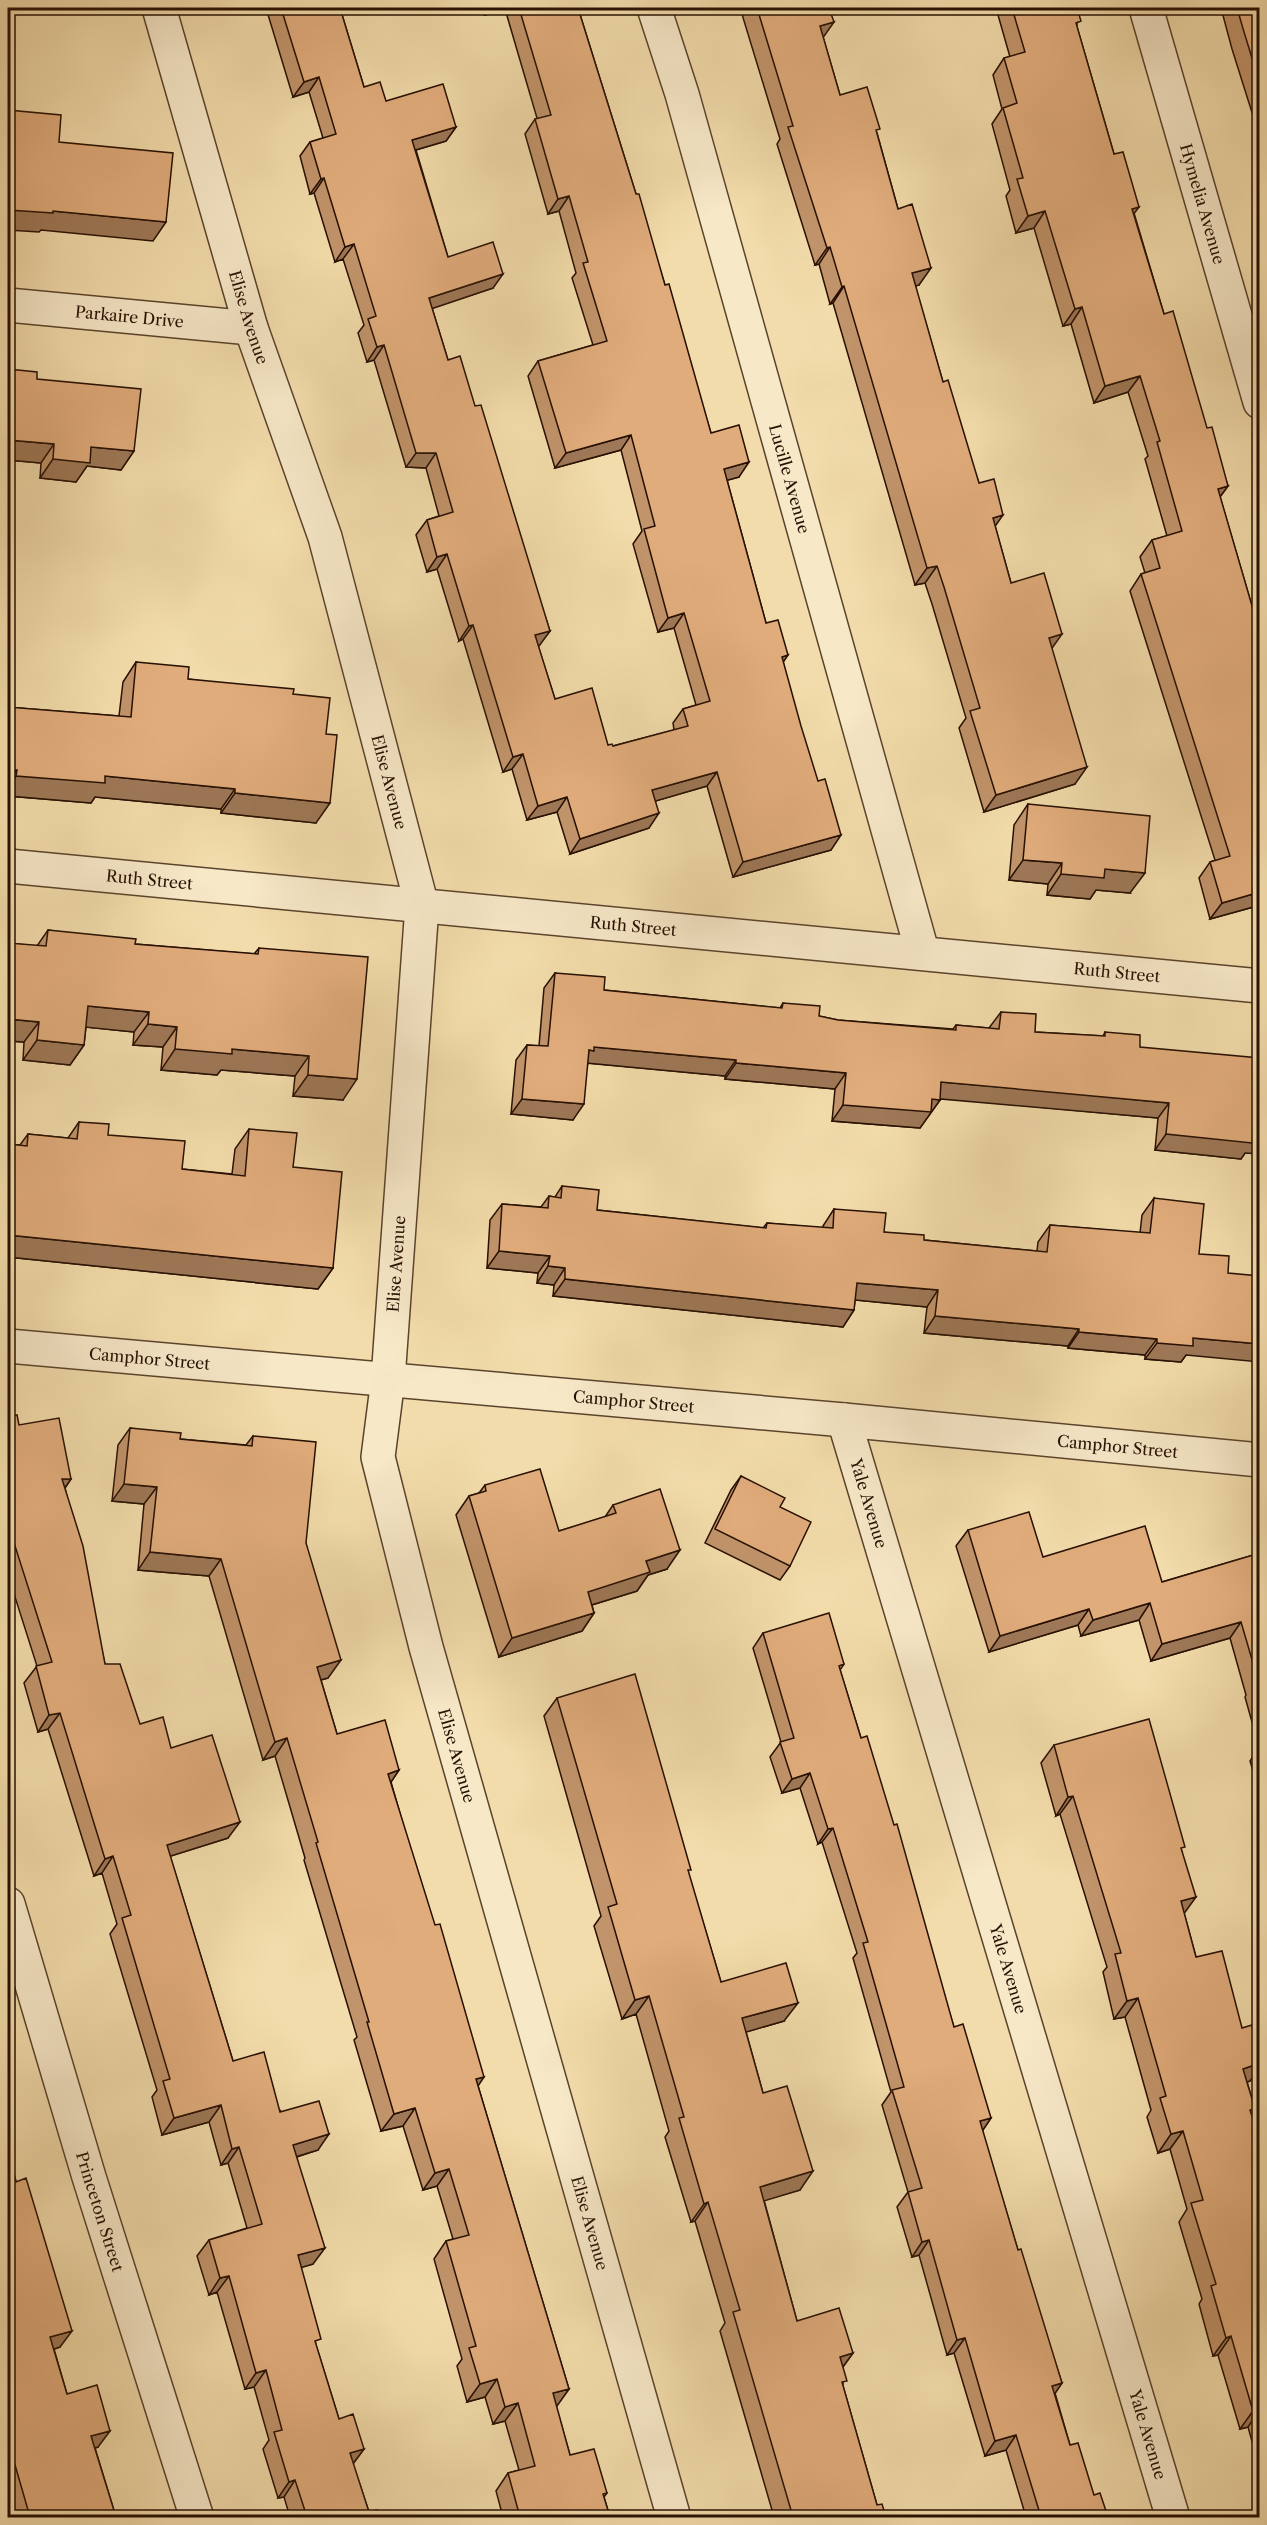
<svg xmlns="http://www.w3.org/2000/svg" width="1267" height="2525" font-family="'Libre Caslon Text',serif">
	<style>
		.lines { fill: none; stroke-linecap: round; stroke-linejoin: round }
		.minor-casing { stroke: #5a432d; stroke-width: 36 }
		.tertiary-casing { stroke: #5a432d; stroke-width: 36 }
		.minor { stroke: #f7e8c8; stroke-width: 33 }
		.tertiary { stroke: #f7e8c8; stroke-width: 33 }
		.wall { fill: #c2946b; stroke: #271003; stroke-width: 1.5 }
		.shaded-wall { fill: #9e7857; stroke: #271003; stroke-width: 1.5 }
		.building { fill: #e1ac7c; stroke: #271003; stroke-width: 1.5 }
		.labels { text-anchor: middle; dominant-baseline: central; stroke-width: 4.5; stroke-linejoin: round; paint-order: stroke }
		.street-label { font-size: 16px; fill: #271003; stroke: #f7e8c8 }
	</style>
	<rect width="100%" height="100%" fill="#f3dcab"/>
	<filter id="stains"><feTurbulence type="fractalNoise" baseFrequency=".00333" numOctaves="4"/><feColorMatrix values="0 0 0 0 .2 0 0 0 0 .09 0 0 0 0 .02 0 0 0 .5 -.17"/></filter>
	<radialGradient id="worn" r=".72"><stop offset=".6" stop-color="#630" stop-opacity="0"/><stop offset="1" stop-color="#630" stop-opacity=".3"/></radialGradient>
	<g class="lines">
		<defs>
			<g id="minor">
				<path id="s1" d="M 654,8 L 682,94 L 922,951"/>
				<path id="s2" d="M 1146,8 L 1260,402"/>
				<path id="s3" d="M 8,305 L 251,328"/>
				<path id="s4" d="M 8,866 L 1260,986"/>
				<path id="s5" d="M 8,1346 L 844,1420 L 1260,1460"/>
				<path id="s6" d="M 844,1420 L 1173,2518"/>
				<path id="s7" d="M 8,1904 L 89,2177 L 197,2518"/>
			</g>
			<g id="tertiary">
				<path id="s8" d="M 159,8 L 251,328 L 325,537 L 422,906 L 388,1379 L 378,1457 L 426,1647 L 674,2518"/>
			</g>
		</defs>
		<use href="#minor" class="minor-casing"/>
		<use href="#tertiary" class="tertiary-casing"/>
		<use href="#minor" class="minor"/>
		<use href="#tertiary" class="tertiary"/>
	</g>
	<path class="wall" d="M 266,8 L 340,8 L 364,87 L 386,101 L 456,127 L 446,141 L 416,150 L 448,257 L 493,288 L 432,308 L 448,360 L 475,406 L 550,631 L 538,646 L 555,699 L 608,745 L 613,746 L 674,730 L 673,723 L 683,709 L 696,705 L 674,628 L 658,632 L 633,544 L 642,531 L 621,450 L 555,468 L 528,376 L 538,361 L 593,345 L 572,278 L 576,273 L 559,211 L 548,214 L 525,134 L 535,119 L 537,118 L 505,9 L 485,15 L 483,8 L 578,8 L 636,194 L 665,285 L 711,433 L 739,477 L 727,480 L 766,623 L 783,662 L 831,850 L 733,877 L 707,786 L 655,801 L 649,828 L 570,854 L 557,812 L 527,820 L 512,769 L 503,772 L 463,639 L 459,641 L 437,569 L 427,572 L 416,535 L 427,520 L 439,516 L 426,468 L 406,467 L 374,360 L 367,362 L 358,333 L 364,325 L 343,259 L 335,262 L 314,193 L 310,194 L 300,156 L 310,142 L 323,138 L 309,92 L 293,97 Z
		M 742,8 L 829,8 L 823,37 L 840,95 L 877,133 L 919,285 L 915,286 L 943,382 L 979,483 L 995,526 L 1011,583 L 1052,649 L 1075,784 L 984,812 L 959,728 L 966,718 L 932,604 L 925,583 L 915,585 L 833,303 L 830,304 L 819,264 L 815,265 L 777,144 L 780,139 L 741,11 Z
		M 996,8 L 1077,8 L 1077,27 L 1114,154 L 1134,213 L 1164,314 L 1228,486 L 1220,497 L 1257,623 L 1260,622 L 1260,913 L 1257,906 L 1210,919 L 1199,878 L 1210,862 L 1215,860 L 1130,591 L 1141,574 L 1145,573 L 1140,557 L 1152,540 L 1167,536 L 1145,459 L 1148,456 L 1128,392 L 1094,403 L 1071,324 L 1063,326 L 1034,228 L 1016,233 L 1006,196 L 1010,190 L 992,124 L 1002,109 L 993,75 L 1004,58 L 1010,57 Z
		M 1221,8 L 1260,8 L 1260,138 L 1232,49 Z
		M 8,369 L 37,379 L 134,451 L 121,470 L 87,466 L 76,482 L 40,478 L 41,463 L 8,460 Z
		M 136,662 L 188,679 L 293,694 L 316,823 L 221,813 L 221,809 L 95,797 L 91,803 L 8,796 L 8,707 L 119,716 L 123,682 Z
		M 1028,804 L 1130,893 L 1096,890 L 1090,899 L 1047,895 L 1048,884 L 1009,880 L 1014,825 Z
		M 48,930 L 135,944 L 254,954 L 259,948 L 343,1100 L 293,1096 L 295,1076 L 221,1070 L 217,1075 L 161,1070 L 163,1047 L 133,1045 L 134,1032 L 86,1027 L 84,1045 L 70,1065 L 23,1060 L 24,1042 L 8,1041 L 8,943 L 37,946 Z
		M 555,973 L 604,990 L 780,1008 L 783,1003 L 819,1016 L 838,1020 L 953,1029 L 956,1025 L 989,1028 L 1001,1012 L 1035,1032 L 1103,1036 L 1105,1032 L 1140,1047 L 1245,1153 L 1241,1159 L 1155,1150 L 1158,1118 L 940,1098 L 940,1100 L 920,1128 L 832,1121 L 835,1089 L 725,1079 L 725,1076 L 588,1063 L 573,1120 L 511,1114 L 516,1060 L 527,1045 L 539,1046 L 544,988 Z
		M 79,1122 L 182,1169 L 232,1174 L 235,1149 L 249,1129 L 293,1167 L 333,1268 L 318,1289 L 8,1257 L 8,1144 L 20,1145 L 28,1134 L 68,1138 Z
		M 562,1186 L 597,1210 L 763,1228 L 767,1223 L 823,1228 L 823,1226 L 834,1209 L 884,1232 L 924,1240 L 1037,1251 L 1038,1242 L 1050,1225 L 1140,1233 L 1142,1215 L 1154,1198 L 1186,1355 L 1181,1362 L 1145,1359 L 1145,1355 L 1068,1348 L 1068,1346 L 924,1333 L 927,1307 L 855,1300 L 854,1310 L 843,1327 L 553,1296 L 554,1285 L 537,1283 L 538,1273 L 487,1268 L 490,1220 L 502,1204 L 541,1207 L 549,1196 L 555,1197 Z
		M 8,1417 L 19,1425 L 71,1479 L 65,1488 L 105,1664 L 140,1724 L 171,1748 L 228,1838 L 170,1856 L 233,2061 L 318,2150 L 297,2157 L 313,2264 L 301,2267 L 316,2345 L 339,2419 L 364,2449 L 353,2464 L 369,2512 L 379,2517 L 290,2517 L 284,2497 L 278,2498 L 263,2449 L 269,2440 L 254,2387 L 245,2389 L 217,2292 L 209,2295 L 197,2256 L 209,2240 L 247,2228 L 228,2163 L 221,2165 L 209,2122 L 162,2135 L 152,2097 L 157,2090 L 110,1934 L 117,1924 L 102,1873 L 94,1876 L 48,1729 L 38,1732 L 24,1683 L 37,1666 L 8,1575 Z
		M 130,1428 L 180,1439 L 246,1445 L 253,1436 L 306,1543 L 328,1678 L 321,1680 L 337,1734 L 399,1770 L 391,1782 L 478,2086 L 569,2389 L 556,2406 L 570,2455 L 607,2493 L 604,2497 L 610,2517 L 503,2517 L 496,2491 L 508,2473 L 519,2470 L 505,2421 L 493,2424 L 485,2397 L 467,2402 L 457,2366 L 462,2359 L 434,2259 L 446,2241 L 453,2239 L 437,2186 L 423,2190 L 403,2126 L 381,2131 L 354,2040 L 357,2037 L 304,1860 L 305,1858 L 275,1756 L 263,1760 L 209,1576 L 138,1570 L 144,1504 L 112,1501 L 118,1445 Z
		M 741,1476 L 780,1507 L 790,1566 L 780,1580 L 705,1543 L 731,1490 Z
		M 485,1485 L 559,1531 L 605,1517 L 613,1505 L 667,1569 L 648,1575 L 637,1591 L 592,1605 L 594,1613 L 582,1631 L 499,1657 L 456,1515 L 469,1496 L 479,1493 Z
		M 968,1530 L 1043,1557 L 1162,1582 L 1260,1553 L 1260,1793 L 1250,1761 L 1259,1747 L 1245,1697 L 1246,1695 L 1230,1638 L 1151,1661 L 1139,1620 L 1081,1636 L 1078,1625 L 989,1652 L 956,1546 Z
		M 763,1633 L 844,1664 L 840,1670 L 861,1738 L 954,2027 L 991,2118 L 982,2131 L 1018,2250 L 1062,2383 L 1055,2393 L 1070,2445 L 1094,2495 L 1108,2517 L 1026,2517 L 1006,2450 L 985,2456 L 954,2353 L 947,2355 L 919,2255 L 912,2257 L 897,2207 L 908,2192 L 882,2105 L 891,2092 L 853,1958 L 857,1953 L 822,1842 L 818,1844 L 800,1788 L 782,1793 L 770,1757 L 781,1742 L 753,1648 Z
		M 557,1698 L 688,1873 L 721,1982 L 784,2021 L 746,2032 L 763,2093 L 800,2190 L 764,2200 L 797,2321 L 853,2353 L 843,2367 L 843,2386 L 877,2505 L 886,2517 L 774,2517 L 720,2331 L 725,2323 L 695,2221 L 691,2222 L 665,2137 L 669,2131 L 636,2014 L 622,2019 L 594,1926 L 601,1916 L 544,1716 Z
		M 1054,1745 L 1182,1851 L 1184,1913 L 1196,1957 L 1242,2028 L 1260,2051 L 1260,2067 L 1250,2081 L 1247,2082 L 1255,2109 L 1251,2114 L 1260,2141 L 1260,2470 L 1248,2427 L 1240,2429 L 1218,2355 L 1213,2356 L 1199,2304 L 1202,2299 L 1179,2222 L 1187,2209 L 1170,2149 L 1158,2153 L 1147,2117 L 1151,2110 L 1125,2017 L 1114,2019 L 1103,1972 L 1107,1967 L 1060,1814 L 1056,1816 L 1041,1763 Z
		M 8,2151 L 60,2347 L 54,2349 L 67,2394 L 98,2447 L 95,2448 L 116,2517 L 14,2517 L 8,2496 Z"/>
	<path class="shaded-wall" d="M 490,8 L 506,8 L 505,9 L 485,15 Z
		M 834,22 L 822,39 L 820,26 Z
		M 319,77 L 309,92 L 293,97 L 304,82 Z
		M 456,127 L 446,141 L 402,154 L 412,140 Z
		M 324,178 L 314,193 L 310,194 L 321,179 Z
		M 569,196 L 559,211 L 548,214 L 558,199 Z
		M 1139,207 L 1127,223 L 1132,209 Z
		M 8,210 L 53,211 L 166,222 L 153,241 L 41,230 L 39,232 L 8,230 Z
		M 1045,211 L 1034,228 L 1016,233 L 1028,216 Z
		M 354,244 L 343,259 L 335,262 L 345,247 Z
		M 830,247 L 819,264 L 815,265 L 827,248 Z
		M 931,268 L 919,285 L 900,290 L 912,273 Z
		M 503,274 L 493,288 L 419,313 L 429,298 Z
		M 844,286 L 833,303 L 830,304 L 842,287 Z
		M 1082,307 L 1071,324 L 1063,326 L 1075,309 Z
		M 384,345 L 374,360 L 367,362 L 377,347 Z
		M 1140,376 L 1128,392 L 1094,403 L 1105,386 Z
		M 631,435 L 621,450 L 555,468 L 566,453 Z
		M 8,440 L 54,444 L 41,463 L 8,460 Z
		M 91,447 L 134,451 L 121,470 L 87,466 L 76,482 L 40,478 L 53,459 Z
		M 416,453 L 436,453 L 426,468 L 406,467 Z
		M 749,462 L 739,477 L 714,484 L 724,469 Z
		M 1228,486 L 1216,502 L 1218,489 Z
		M 1003,515 L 991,532 L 993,518 Z
		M 447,554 L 437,569 L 427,572 L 437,557 Z
		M 937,566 L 925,583 L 915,585 L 927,568 Z
		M 684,613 L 674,628 L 658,632 L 668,618 Z
		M 473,625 L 463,639 L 459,641 L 469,626 Z
		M 550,631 L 539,646 L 525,650 L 535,635 Z
		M 1062,634 L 1050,651 L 1049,638 Z
		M 788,655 L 778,670 L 782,657 Z
		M 523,754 L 512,769 L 503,772 L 513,757 Z
		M 1087,767 L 1075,784 L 984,812 L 996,795 Z
		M 8,770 L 17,770 L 8,784 Z
		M 717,772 L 707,786 L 642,805 L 652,790 Z
		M 16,776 L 105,776 L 235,789 L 221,809 L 95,797 L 91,803 L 8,796 L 8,788 Z
		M 235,793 L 330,803 L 316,823 L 221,813 Z
		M 567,797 L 557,812 L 527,820 L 538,806 Z
		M 659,813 L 649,828 L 570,854 L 580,839 Z
		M 841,835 L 831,850 L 733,877 L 743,862 Z
		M 1023,860 L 1062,863 L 1048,884 L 1009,880 Z
		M 1105,869 L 1145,873 L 1130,893 L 1096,890 L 1090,899 L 1047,895 L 1061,874 Z
		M 1260,892 L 1260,904 L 1257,906 L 1210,919 L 1222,903 Z
		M 88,1006 L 149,1012 L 134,1032 L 74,1026 Z
		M 8,1019 L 39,1022 L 24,1042 L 8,1041 Z
		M 148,1024 L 177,1027 L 163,1047 L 133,1045 Z
		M 37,1040 L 84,1045 L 70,1065 L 23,1060 Z
		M 594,1047 L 736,1060 L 725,1076 L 586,1063 L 589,1050 Z
		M 175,1049 L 232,1049 L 309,1056 L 295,1076 L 221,1070 L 217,1075 L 161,1070 Z
		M 736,1063 L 846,1073 L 835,1089 L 725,1079 Z
		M 308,1075 L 357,1079 L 343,1100 L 293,1096 Z
		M 941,1082 L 1058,1092 L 1169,1103 L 1158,1118 L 930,1098 Z
		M 522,1099 L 584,1104 L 573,1120 L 511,1114 Z
		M 932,1099 L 940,1100 L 920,1128 L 832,1121 L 843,1105 Z
		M 1166,1134 L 1260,1137 L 1260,1154 L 1245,1153 L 1241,1159 L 1155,1150 Z
		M 8,1235 L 333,1268 L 318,1289 L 8,1257 Z
		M 499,1251 L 550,1256 L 538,1273 L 487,1268 Z
		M 548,1266 L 565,1268 L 554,1285 L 537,1283 Z
		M 565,1279 L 854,1310 L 843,1327 L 553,1296 Z
		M 857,1283 L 938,1290 L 927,1307 L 845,1299 Z
		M 935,1316 L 1079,1329 L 1068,1346 L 924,1333 Z
		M 1079,1332 L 1157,1339 L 1145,1355 L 1068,1348 Z
		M 1193,1338 L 1260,1344 L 1260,1362 L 1186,1355 L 1181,1362 L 1145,1359 L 1157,1343 Z
		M 62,1479 L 71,1479 L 59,1496 Z
		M 124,1484 L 157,1487 L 144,1504 L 112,1501 Z
		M 680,1550 L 667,1569 L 648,1575 L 637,1591 L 575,1610 L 588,1592 L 646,1561 Z
		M 150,1552 L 221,1559 L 209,1576 L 138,1570 Z
		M 1150,1603 L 1139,1620 L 1081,1636 L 1093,1620 Z
		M 1089,1609 L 1078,1625 L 989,1652 L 1000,1636 Z
		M 594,1613 L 582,1631 L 499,1657 L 512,1638 Z
		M 1241,1622 L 1230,1638 L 1151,1661 L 1162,1644 Z
		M 341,1660 L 328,1678 L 305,1684 L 317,1667 Z
		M 60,1713 L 48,1729 L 38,1732 L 49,1715 Z
		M 287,1738 L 275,1756 L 263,1760 L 275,1742 Z
		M 399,1770 L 387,1788 L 388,1774 Z
		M 810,1773 L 800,1788 L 782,1793 L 792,1779 Z
		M 1073,1796 L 1060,1814 L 1056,1816 L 1068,1797 Z
		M 240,1822 L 228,1838 L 155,1861 L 167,1845 Z
		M 833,1828 L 822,1842 L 818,1844 L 828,1829 Z
		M 113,1856 L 102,1873 L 94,1876 L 105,1859 Z
		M 1196,1897 L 1183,1915 L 1181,1901 Z
		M 649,1996 L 636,2014 L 622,2019 L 635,2000 Z
		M 1138,1998 L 1125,2017 L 1114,2019 L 1127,2001 Z
		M 798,2003 L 784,2021 L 729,2037 L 742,2018 Z
		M 1260,2063 L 1260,2067 L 1250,2081 L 1230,2087 L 1243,2069 Z
		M 484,2077 L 472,2095 L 476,2079 Z
		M 221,2105 L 209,2122 L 162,2135 L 174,2118 Z
		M 415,2108 L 403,2126 L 381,2131 L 394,2114 Z
		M 991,2118 L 981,2133 L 980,2121 Z
		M 1183,2131 L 1170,2149 L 1158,2153 L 1171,2134 Z
		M 329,2134 L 318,2150 L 282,2161 L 293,2145 Z
		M 239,2147 L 228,2163 L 221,2165 L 232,2149 Z
		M 449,2169 L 437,2186 L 423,2190 L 435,2173 Z
		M 813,2171 L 800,2190 L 747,2206 L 760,2187 Z
		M 708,2202 L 695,2221 L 691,2222 L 704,2204 Z
		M 929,2240 L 919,2255 L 912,2257 L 922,2242 Z
		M 325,2248 L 313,2264 L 287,2272 L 298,2255 Z
		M 229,2276 L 217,2292 L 209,2295 L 220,2278 Z
		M 72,2331 L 60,2347 L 39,2354 L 50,2337 Z
		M 1231,2336 L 1218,2355 L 1213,2356 L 1226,2338 Z
		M 965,2338 L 954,2353 L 947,2355 L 957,2340 Z
		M 853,2353 L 839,2372 L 840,2357 Z
		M 266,2370 L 254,2387 L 245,2389 L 256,2373 Z
		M 497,2379 L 485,2397 L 467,2402 L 480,2384 Z
		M 1062,2383 L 1052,2398 L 1052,2386 Z
		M 569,2389 L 557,2406 L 540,2411 L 553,2393 Z
		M 518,2403 L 505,2421 L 493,2424 L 505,2407 Z
		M 1260,2409 L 1248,2427 L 1240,2429 L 1253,2411 Z
		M 110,2431 L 98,2447 L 80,2453 L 91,2436 Z
		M 1016,2435 L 1006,2450 L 985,2456 L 995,2441 Z
		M 364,2449 L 352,2465 L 350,2453 Z
		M 295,2480 L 284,2497 L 278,2498 L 289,2482 Z"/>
	<path class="building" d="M 281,8 L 340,8 L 364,87 L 380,82 L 386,101 L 443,84 L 456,127 L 412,140 L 448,257 L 493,242 L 503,274 L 429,298 L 448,360 L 460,356 L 475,406 L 481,405 L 550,631 L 535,635 L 555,699 L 592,688 L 608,745 L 612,744 L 613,746 L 688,726 L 683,709 L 710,701 L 684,613 L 668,618 L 644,529 L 655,526 L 631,435 L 566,453 L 538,361 L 607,341 L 583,263 L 588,262 L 569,196 L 558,199 L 535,119 L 551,115 L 519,8 L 578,8 L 636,194 L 639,194 L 665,285 L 669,284 L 711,433 L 739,425 L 749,462 L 724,469 L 766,623 L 778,620 L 788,655 L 782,657 L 801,726 L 818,781 L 825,779 L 841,835 L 743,862 L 717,772 L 652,790 L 659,813 L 580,839 L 567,797 L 538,806 L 523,754 L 513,757 L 473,625 L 469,626 L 447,554 L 437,557 L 427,520 L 453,512 L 436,453 L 416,453 L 384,345 L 377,347 L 368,319 L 376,316 L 354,244 L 345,247 L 324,178 L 321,179 L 310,142 L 336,134 L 319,77 L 304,82 Z
		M 757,8 L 829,8 L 834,22 L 820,26 L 840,95 L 867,87 L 880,129 L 876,130 L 898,209 L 912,204 L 931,268 L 912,273 L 943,382 L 948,380 L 979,483 L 994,479 L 1003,515 L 993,518 L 1011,583 L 1044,573 L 1062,634 L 1049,638 L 1087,767 L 996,795 L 970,711 L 980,708 L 944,587 L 937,566 L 927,568 L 844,286 L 842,287 L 830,247 L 827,248 L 788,127 L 793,126 Z
		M 1012,8 L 1077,8 L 1081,21 L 1076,23 L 1114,154 L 1123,152 L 1139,207 L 1132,209 L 1164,314 L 1173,311 L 1207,428 L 1212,427 L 1228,486 L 1218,489 L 1257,623 L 1260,622 L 1260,892 L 1222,903 L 1210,862 L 1230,856 L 1141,574 L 1160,568 L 1152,540 L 1182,531 L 1157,442 L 1160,441 L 1140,376 L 1105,386 L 1082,307 L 1075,309 L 1045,211 L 1028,216 L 1017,179 L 1023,178 L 1003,108 L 1017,103 L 1004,58 L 1025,52 Z
		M 1237,8 L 1260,8 L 1260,84 L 1244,32 Z
		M 8,99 L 9,99 L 8,110 L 61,115 L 59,142 L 173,153 L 166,222 L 53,211 L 53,213 L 8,210 Z
		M 8,369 L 37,372 L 37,379 L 141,389 L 134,451 L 91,447 L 90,463 L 53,459 L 54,444 L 8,440 Z
		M 136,662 L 189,667 L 188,679 L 294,689 L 293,694 L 330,698 L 326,734 L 337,735 L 330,803 L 235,793 L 235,789 L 105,776 L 105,783 L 16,776 L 17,770 L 8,770 L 8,707 L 131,717 Z
		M 1028,804 L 1150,816 L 1145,873 L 1105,869 L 1104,878 L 1061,874 L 1062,863 L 1023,860 Z
		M 48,930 L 136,939 L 135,944 L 258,954 L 259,948 L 368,957 L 357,1079 L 308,1075 L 309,1056 L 232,1049 L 232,1054 L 175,1049 L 177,1027 L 148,1024 L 149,1012 L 88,1006 L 84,1045 L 37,1040 L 39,1022 L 8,1019 L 8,943 L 46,946 Z
		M 555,973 L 605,977 L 604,990 L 782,1008 L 783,1003 L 820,1006 L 819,1016 L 838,1020 L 956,1030 L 956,1025 L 999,1029 L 1001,1012 L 1036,1014 L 1035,1032 L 1105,1036 L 1105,1032 L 1140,1035 L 1140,1047 L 1260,1058 L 1260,1137 L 1253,1137 L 1252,1143 L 1166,1134 L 1169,1103 L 941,1082 L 940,1100 L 932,1099 L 931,1112 L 843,1105 L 846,1073 L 736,1063 L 736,1060 L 594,1047 L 594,1051 L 589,1050 L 584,1104 L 522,1099 L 527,1045 L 548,1046 Z
		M 79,1122 L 109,1124 L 108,1135 L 185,1141 L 182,1169 L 245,1176 L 249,1129 L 297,1133 L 293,1167 L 342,1172 L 333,1268 L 8,1235 L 8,1144 L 27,1146 L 28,1134 L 77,1139 Z
		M 562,1186 L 599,1190 L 597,1210 L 766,1228 L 767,1223 L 833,1228 L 834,1209 L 886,1213 L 884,1232 L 924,1235 L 924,1240 L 1047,1252 L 1050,1225 L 1150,1233 L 1154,1198 L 1204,1204 L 1199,1254 L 1229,1256 L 1228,1273 L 1260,1276 L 1260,1344 L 1193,1338 L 1193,1346 L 1157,1343 L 1157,1339 L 1079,1332 L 1079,1329 L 935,1316 L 938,1290 L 857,1283 L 854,1310 L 565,1279 L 565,1268 L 548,1266 L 550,1256 L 499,1251 L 502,1204 L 548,1208 L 549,1196 L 561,1198 Z
		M 17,1415 L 19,1425 L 59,1418 L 71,1479 L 62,1479 L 83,1546 L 105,1664 L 120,1664 L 140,1724 L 163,1717 L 171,1748 L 212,1735 L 240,1822 L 167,1845 L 233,2061 L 264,2052 L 280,2112 L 319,2101 L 329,2134 L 293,2145 L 325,2248 L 298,2255 L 321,2339 L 315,2341 L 339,2419 L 353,2414 L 364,2449 L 350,2453 L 369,2512 L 377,2510 L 379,2517 L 307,2517 L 295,2480 L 289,2482 L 274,2432 L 282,2430 L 266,2370 L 256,2373 L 229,2276 L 220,2278 L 209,2240 L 262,2224 L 239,2147 L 232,2149 L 221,2105 L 174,2118 L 163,2081 L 170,2079 L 122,1918 L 131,1915 L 113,1856 L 105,1859 L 60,1713 L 49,1715 L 36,1666 L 52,1662 L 8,1524 L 8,1417 Z
		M 130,1428 L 181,1433 L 180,1439 L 252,1446 L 253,1436 L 316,1442 L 306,1543 L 341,1660 L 317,1667 L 337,1734 L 385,1720 L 399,1770 L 388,1774 L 435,1925 L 440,1924 L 484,2077 L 476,2079 L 569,2389 L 553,2393 L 570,2455 L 594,2449 L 607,2493 L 603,2494 L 610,2517 L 520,2517 L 508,2473 L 535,2466 L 518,2403 L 505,2407 L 497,2379 L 480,2384 L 469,2348 L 476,2346 L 446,2241 L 469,2235 L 449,2169 L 435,2173 L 415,2108 L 394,2114 L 367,2022 L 369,2022 L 316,1843 L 318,1842 L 287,1738 L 275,1742 L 221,1559 L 150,1552 L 157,1487 L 124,1484 Z
		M 540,1469 L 559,1531 L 616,1513 L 613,1505 L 660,1489 L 680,1550 L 646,1561 L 650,1572 L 588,1592 L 594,1613 L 512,1638 L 469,1496 L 486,1491 L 485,1485 Z
		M 741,1476 L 785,1498 L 780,1507 L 811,1522 L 790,1566 L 715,1529 Z
		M 1029,1512 L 1043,1557 L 1145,1526 L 1162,1582 L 1260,1553 L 1260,1692 L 1256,1681 L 1258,1680 L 1241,1622 L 1162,1644 L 1150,1603 L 1093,1620 L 1089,1609 L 1000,1636 L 968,1530 Z
		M 829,1613 L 844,1664 L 839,1666 L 861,1738 L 867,1736 L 894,1825 L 897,1824 L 954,2027 L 963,2024 L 991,2118 L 980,2121 L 1018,2250 L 1021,2249 L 1062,2383 L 1052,2386 L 1070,2445 L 1078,2443 L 1094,2495 L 1100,2493 L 1108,2517 L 1041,2517 L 1016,2435 L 995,2441 L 965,2338 L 957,2340 L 929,2240 L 922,2242 L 908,2192 L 922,2188 L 892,2090 L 904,2087 L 863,1943 L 868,1942 L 833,1828 L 828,1829 L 810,1773 L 792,1779 L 780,1742 L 794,1738 L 763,1633 Z
		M 635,1674 L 691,1870 L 688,1870 L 721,1982 L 786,1963 L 798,2003 L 742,2018 L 763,2093 L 787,2086 L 813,2171 L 760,2187 L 797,2321 L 839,2308 L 853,2353 L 840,2357 L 847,2381 L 842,2382 L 877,2505 L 882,2504 L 886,2517 L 793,2517 L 733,2312 L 740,2310 L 708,2202 L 704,2204 L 679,2118 L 684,2117 L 649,1996 L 635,2000 L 608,1907 L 617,1904 L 557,1698 Z
		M 1149,1719 L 1185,1847 L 1181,1848 L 1196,1897 L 1181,1901 L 1196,1957 L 1222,1951 L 1242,2028 L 1252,2025 L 1260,2051 L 1260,2063 L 1243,2069 L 1255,2109 L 1250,2110 L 1260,2141 L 1260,2409 L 1253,2411 L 1231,2336 L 1226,2338 L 1211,2286 L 1216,2284 L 1191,2203 L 1203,2200 L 1183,2131 L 1171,2134 L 1160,2098 L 1166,2096 L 1138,1998 L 1127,2001 L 1115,1954 L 1121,1953 L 1073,1796 L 1068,1797 L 1054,1745 Z
		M 8,2151 L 16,2182 L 26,2178 L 72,2331 L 50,2337 L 67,2394 L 97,2385 L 110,2431 L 91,2436 L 116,2517 L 30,2517 L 9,2444 L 8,2445 Z"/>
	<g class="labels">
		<g class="street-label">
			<text stroke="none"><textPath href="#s2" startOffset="204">Hymelia Avenue</textPath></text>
			<text stroke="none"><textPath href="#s3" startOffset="122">Parkaire Drive</textPath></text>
			<text stroke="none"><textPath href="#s8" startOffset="322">Elise Avenue</textPath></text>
			<text stroke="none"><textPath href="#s1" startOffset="490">Lucille Avenue</textPath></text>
			<text stroke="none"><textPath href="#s8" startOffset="808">Elise Avenue</textPath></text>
			<text stroke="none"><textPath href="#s4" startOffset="142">Ruth Street</textPath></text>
			<text stroke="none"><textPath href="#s4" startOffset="628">Ruth Street</textPath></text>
			<text stroke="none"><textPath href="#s4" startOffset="1114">Ruth Street</textPath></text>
			<text transform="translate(396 1264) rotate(-86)">Elise Avenue</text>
			<text stroke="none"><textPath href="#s5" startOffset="142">Camphor Street</textPath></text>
			<text stroke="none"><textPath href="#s5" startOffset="628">Camphor Street</textPath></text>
			<text stroke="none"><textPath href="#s5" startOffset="1114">Camphor Street</textPath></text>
			<text stroke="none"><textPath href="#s6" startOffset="87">Yale Avenue</textPath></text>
			<text stroke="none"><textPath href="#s8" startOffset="1798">Elise Avenue</textPath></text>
			<text stroke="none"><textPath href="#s6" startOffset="573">Yale Avenue</textPath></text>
			<text stroke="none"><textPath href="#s7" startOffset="321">Princeton Street</textPath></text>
			<text stroke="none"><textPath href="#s8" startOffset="2284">Elise Avenue</textPath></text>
			<text stroke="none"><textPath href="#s6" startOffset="1059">Yale Avenue</textPath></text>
		</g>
	</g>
	<rect width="1267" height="2525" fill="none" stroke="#f3dcab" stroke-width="30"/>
	<rect x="9" y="9" width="1249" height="2507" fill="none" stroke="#271003" stroke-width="3"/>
	<rect x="15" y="15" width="1237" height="2495" fill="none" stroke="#271003" stroke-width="1.5"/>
	<rect width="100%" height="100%" filter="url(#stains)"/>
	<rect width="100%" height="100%" fill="url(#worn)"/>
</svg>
